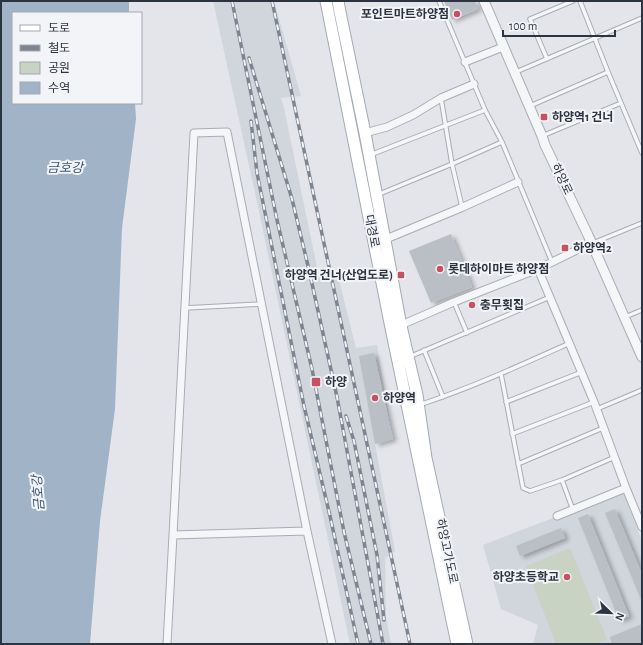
<svg xmlns="http://www.w3.org/2000/svg" width="643" height="645" font-family="'Alegreya Sans','Noto Sans KR',sans-serif">
	<style>
		.built { fill: #d1d5dc }
		.green { fill: #c8d3c4 }
		.water { fill: #a0b3c7 }
		.building { fill: #babfc6; filter: url(#shadow) }
		.lines { fill: none; stroke-linecap: round; stroke-linejoin: round }
		.service-casing { stroke: #a8acb4; stroke-width: 5.5 }
		.minor-casing { stroke: #a8acb4; stroke-width: 9 }
		.tertiary-casing { stroke: #a8acb4; stroke-width: 11 }
		.primary-casing { stroke: #a3aab5; stroke-width: 13 }
		.service { stroke: #f5f6f8; stroke-width: 3.5 }
		.minor { stroke: #f5f6f8; stroke-width: 7 }
		.tertiary { stroke: #f5f6f8; stroke-width: 9 }
		.primary { stroke: #fff; stroke-width: 11 }
		.rail-casing { stroke: #7d8593; stroke-width: 3.5 }
		.rail { stroke: #f2f4f7; stroke-width: 2; stroke-dasharray: 6; stroke-linecap: butt }
		.poi-dot { fill: #c65161; stroke: #f2f4f7; stroke-width: 1.5 }
		.labels { text-anchor: middle; dominant-baseline: central; stroke-width: 4; stroke-linejoin: round; paint-order: stroke }
		.poi-label { font-size: 12px; font-weight: bold; fill: #2c3341; stroke: #f2f4f7; text-anchor: start }
		.street-label { font-size: 12px; fill: #2c3341; stroke: #f2f4f7 }
		.water-label { font-size: 13px; font-style: italic; fill: #385273; stroke: #f2f4f7 }
	</style>
	<defs>
		<filter id="shadow"><feDropShadow dx="4" dy="2.5" stdDeviation="2" flood-color="#0004"/></filter>
	</defs>
	<rect width="100%" height="100%" fill="#e3e5ea"/>
	<path class="built" d="M 213,1 L 274,1 L 301,96 L 281,98 L 284,108 L 319,277 L 339,280 L 356,348 L 377,345 L 393,439 L 375,444 L 395,551 L 385,558 L 386,617 L 391,644 L 350,644 L 257,202 Z
		M 623,491 L 642,541 L 642,644 L 533,644 L 538,625 L 501,609 L 483,545 Z"/>
	<path class="green" d="M 570,548 L 607,639 L 597,644 L 556,644 L 526,566 Z"/>
	<path class="water" d="M 1,1 L 129,1 L 129,13 L 13,13 L 13,103 L 135,103 L 136,119 L 122,228 L 115,409 L 100,521 L 90,644 L 1,644 Z"/>
	<path class="building" d="M 444,1 L 475,1 L 478,9 L 452,20 Z
		M 451,234 L 472,287 L 431,303 L 409,251 Z
		M 374,353 L 393,439 L 375,444 L 359,356 Z
		M 615,509 L 642,574 L 642,602 L 605,513 Z
		M 588,514 L 629,616 L 619,620 L 578,518 Z
		M 561,528 L 565,538 L 520,556 L 516,546 Z
		M 642,624 L 642,644 L 612,644 L 610,637 Z"/>
	<g class="lines">
		<defs>
			<path id="service" d="M 439,1 L 485,110 L 502,142 L 552,262
				M 580,1 L 608,72 L 642,153
				M 547,59 L 530,19 L 573,1
				M 516,72 L 642,18
				M 441,98 L 452,164 L 462,207
				M 530,106 L 608,72
				M 542,136 L 621,103
				M 370,155 L 485,110
				M 377,195 L 452,164 L 502,142
				M 593,243 L 642,223
				M 454,302 L 467,333
				M 185,308 L 262,304
				M 625,317 L 642,310
				M 424,350 L 443,397
				M 409,357 L 550,297
				M 501,374 L 523,488 L 530,491 L 562,480
				M 506,402 L 582,372
				M 422,404 C 473,387 521,365 570,343
				M 597,409 L 642,390
				M 512,434 L 594,402
				M 518,464 L 603,428
				M 573,510 L 562,480 L 615,457"/>
			<path id="minor" d="M 465,62 L 503,47
				M 365,133 L 387,127 L 413,115 L 441,98 L 474,84
				M 386,239 L 463,207 L 518,182
				M 538,269 L 594,402 L 626,488 L 642,527
				M 399,326 L 454,302 L 538,269 L 591,243
				M 557,516 L 626,488
				M 173,535 L 307,531
				M 167,644 L 173,535 L 194,133 L 227,132 L 307,531 L 332,644"/>
			<path id="tertiary" d="M 484,1 L 542,136 L 545,145 L 588,235 L 642,357"/>
			<path id="primary" d="M 326,1 L 391,328 L 457,644
				M 338,1 L 340,12 L 365,133 L 401,326 L 417,395 L 426,458 L 467,644"/>
		</defs>
		<use href="#service" class="service-casing"/>
		<use href="#minor" class="minor-casing"/>
		<use href="#tertiary" class="tertiary-casing"/>
		<use href="#primary" class="primary-casing"/>
		<use href="#service" class="service"/>
		<use href="#minor" class="minor"/>
		<use href="#tertiary" class="tertiary"/>
		<use href="#primary" class="primary"/>
		<defs>
			<path id="rail" d="M 232,1 L 277,220 L 312,369 L 344,532 L 371,644
				M 272,1 L 410,644
				M 249,58 L 292,199 L 309,270 L 337,397 L 383,644
				M 251,121 L 257,173 L 304,406 L 330,516 L 358,644
				M 346,416 L 354,441 L 377,555 L 384,620"/>
		</defs>
		<use href="#rail" class="rail-casing"/>
		<use href="#rail" class="rail"/>
	</g>
	<g class="poi-dot">
		<circle cx="457" cy="14" r="4"/>
		<rect x="540" y="113" width="8" height="8" rx="2"/>
		<rect x="561" y="244" width="8" height="8" rx="2"/>
		<circle cx="440" cy="269" r="4"/>
		<rect x="397" y="271" width="8" height="8" rx="2"/>
		<circle cx="472" cy="305" r="4"/>
		<rect x="311" y="377" width="10" height="10" rx="2"/>
		<circle cx="375" cy="398" r="4"/>
		<circle cx="567" cy="577" r="4"/>
	</g>
	<g class="labels">
		<g class="poi-label">
			<text x="449" y="14" text-anchor="end">포인트마트하양점</text>
			<text x="552" y="117">하양역1 건너</text>
			<text x="573" y="248">하양역2</text>
			<text x="448" y="269">롯데하이마트 하양점</text>
			<text x="393" y="275" text-anchor="end">하양역 건너(산업도로)</text>
			<text x="480" y="305">충무횟집</text>
			<text x="325" y="382">하양</text>
			<text x="383" y="398">하양역</text>
			<text x="559" y="577" text-anchor="end">하양초등학교</text>
		</g>
		<g class="street-label">
			<text transform="translate(562 179) rotate(64)">하양로</text>
			<text transform="translate(372 231) rotate(79)">대경로</text>
			<text transform="translate(447 551) rotate(78)">하양고가도로</text>
		</g>
		<g class="water-label">
			<text x="65" y="168">금호강</text>
			<text transform="translate(39 493) rotate(-95)">금호강</text>
		</g>
	</g>
	<rect width="643" height="645" fill="none" stroke="#2c3341" stroke-width="4"/>
	<rect x="12" y="12" width="130" height="92" fill="#f2f4f7" stroke="#a3a7ae"/>
	<rect x="20" y="25" width="20" height="6" fill="#ffffff" stroke="#a3a7ae"/>
	<text x="48" y="32" font-size="12" fill="#2c3341">도로</text>
	<rect x="20" y="45" width="20" height="6" fill="#7d8593" stroke="#a3a7ae"/>
	<text x="48" y="52" font-size="12" fill="#2c3341">철도</text>
	<rect x="20" y="62" width="20" height="12" fill="#c8d3c4" stroke="#a3a7ae"/>
	<text x="48" y="72" font-size="12" fill="#2c3341">공원</text>
	<rect x="20" y="82" width="20" height="12" fill="#a0b3c7" stroke="#a3a7ae"/>
	<text x="48" y="92" font-size="12" fill="#2c3341">수역</text>
	<g transform="translate(611 613) rotate(113)" stroke="#f2f4f7" stroke-width="3" paint-order="stroke">
	<path d="M0-3L7 15L0 10L-7 15Z" fill="#2c3341"/>
	<text y="-6" font-size="11" font-weight="bold" text-anchor="middle" fill="#2c3341">N</text>
	</g>
	<path d="M503 30v6h112v-6" fill="none" stroke="#2c3341" stroke-width="2"/>
	<text x="509" y="30" font-size="12" fill="#2c3341" stroke="#f2f4f7" stroke-width="3" paint-order="stroke">100 m</text>
</svg>
